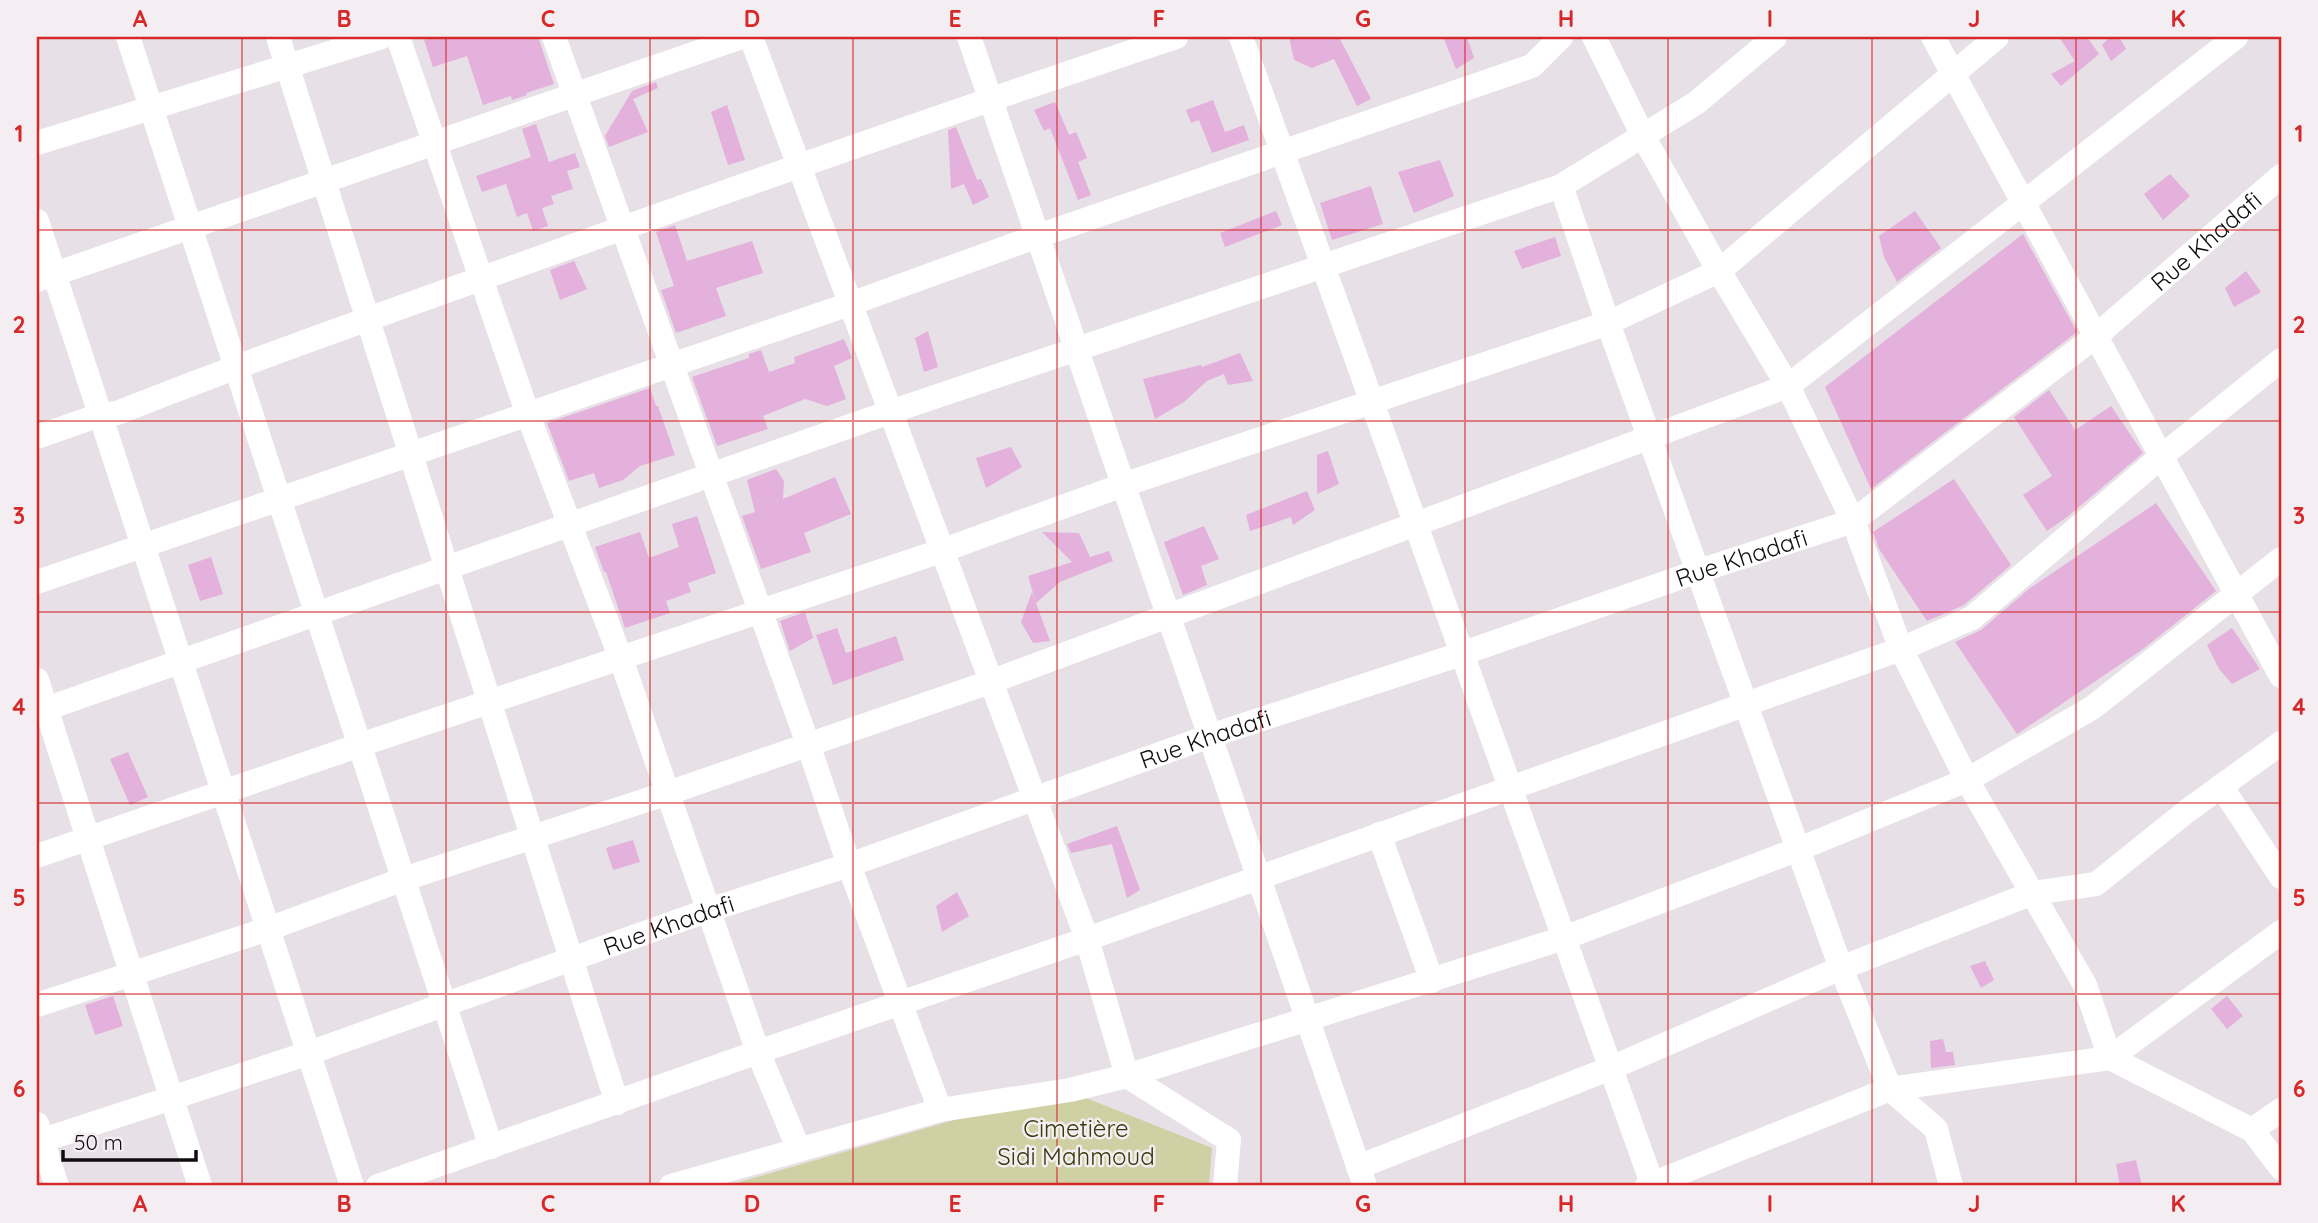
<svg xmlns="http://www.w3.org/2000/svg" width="2318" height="1223" font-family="Quicksand,sans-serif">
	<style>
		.green { fill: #cfd0a4 }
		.building { fill: #e3b1db }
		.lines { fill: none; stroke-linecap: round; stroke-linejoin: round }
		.minor { stroke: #fff; stroke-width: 24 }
		.grid { fill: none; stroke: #d62828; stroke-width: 2; stroke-opacity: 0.55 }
		.labels { text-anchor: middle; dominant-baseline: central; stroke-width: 5; stroke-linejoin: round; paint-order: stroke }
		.street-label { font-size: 24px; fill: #0f0d0f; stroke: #f4eef3 }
		.park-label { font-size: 24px; fill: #393907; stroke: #f4eef3 }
		.neatline { fill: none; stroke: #d62828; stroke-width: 2.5 }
		.grid-label { font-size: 23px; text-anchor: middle; font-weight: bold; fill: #d62828 }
	</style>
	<rect width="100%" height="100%" fill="#e7e0e6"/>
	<path class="green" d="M 1081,1096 L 1212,1148 L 1209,1186 L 726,1186 L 1006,1105 Z"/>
	<path class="building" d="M 433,37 L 538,37 L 554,84 L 526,93 L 527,95 L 512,100 L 511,96 L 483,105 L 467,56 L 433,67 L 424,40 Z
		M 1289,37 L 1339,37 L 1371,99 L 1357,106 L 1334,59 L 1312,68 L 1294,60 Z
		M 1443,37 L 1467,37 L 1474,58 L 1456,69 Z
		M 2059,37 L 2087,37 L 2099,54 L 2061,86 L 2051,74 L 2075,61 Z
		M 2110,37 L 2119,37 L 2126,49 L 2111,61 L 2102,45 Z
		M 656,82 L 658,88 L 633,99 L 648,132 L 609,147 L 605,136 L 632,91 Z
		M 1213,100 L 1225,132 L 1244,125 L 1249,140 L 1212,153 L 1199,120 L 1191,123 L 1186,110 Z
		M 1055,102 L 1069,135 L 1076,132 L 1087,158 L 1078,162 L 1091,195 L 1078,200 L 1050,128 L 1044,131 L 1034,110 Z
		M 727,105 L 745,160 L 728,165 L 711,112 Z
		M 536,124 L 549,162 L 575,153 L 580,167 L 567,171 L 573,189 L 551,196 L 554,204 L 542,208 L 548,226 L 533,231 L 527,213 L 517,217 L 506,184 L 482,192 L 476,176 L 531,157 L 522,129 Z
		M 956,127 L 977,180 L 981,179 L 989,197 L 973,205 L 964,184 L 951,189 L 948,130 Z
		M 1440,160 L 1454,196 L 1414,213 L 1398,172 Z
		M 2170,174 L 2190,196 L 2163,220 L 2144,194 Z
		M 1371,186 L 1383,224 L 1332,240 L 1320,203 Z
		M 1276,211 L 1282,225 L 1225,247 L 1220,233 Z
		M 1915,211 L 1941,248 L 1897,282 L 1884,257 L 1879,236 Z
		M 675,225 L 687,261 L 752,241 L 763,273 L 716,288 L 726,316 L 676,333 L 661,290 L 674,286 L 656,232 Z
		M 2023,234 L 2077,332 L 1871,489 L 1825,387 Z
		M 1555,237 L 1561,256 L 1522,269 L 1514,251 Z
		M 574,261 L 587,289 L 560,300 L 550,270 Z
		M 2246,271 L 2261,292 L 2234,307 L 2225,288 Z
		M 928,331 L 938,367 L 924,372 L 915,338 Z
		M 844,339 L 852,358 L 834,366 L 846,399 L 827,406 L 805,399 L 763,416 L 768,429 L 717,446 L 692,377 L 749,358 L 749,354 L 761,350 L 769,372 L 795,363 L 794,357 Z
		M 1240,353 L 1253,381 L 1228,385 L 1224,374 L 1207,381 L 1184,402 L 1155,419 L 1143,379 L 1201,365 L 1202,367 Z
		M 650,388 L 656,406 L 658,406 L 675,455 L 640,466 L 623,480 L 599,488 L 594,473 L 569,481 L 547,423 Z
		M 2049,390 L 2075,430 L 2111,406 L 2143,453 L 2067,517 L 2047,531 L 2023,495 L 2052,476 L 2014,417 Z
		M 1011,447 L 1022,467 L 986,488 L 976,458 Z
		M 1328,451 L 1339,484 L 1317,494 L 1317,455 Z
		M 776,469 L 784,481 L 783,499 L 835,477 L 851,514 L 804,533 L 811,552 L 761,569 L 742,516 L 755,512 L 747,480 Z
		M 1954,479 L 2011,565 L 1964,605 L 1927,621 L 1879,549 L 1873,532 Z
		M 1307,491 L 1315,510 L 1293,525 L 1291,517 L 1250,531 L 1246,515 Z
		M 2156,503 L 2216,591 L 2143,649 L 2017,734 L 1955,642 L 1981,630 L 2030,588 Z
		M 697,516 L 716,573 L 688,583 L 691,592 L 666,601 L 670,613 L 625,628 L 606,572 L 604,572 L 595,547 L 640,532 L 649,558 L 679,547 L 672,524 Z
		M 1204,526 L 1219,559 L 1201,566 L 1207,585 L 1183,595 L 1164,542 Z
		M 1042,532 L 1079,533 L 1090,557 L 1109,551 L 1113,561 L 1060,582 L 1036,603 L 1028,576 L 1072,562 Z
		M 211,557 L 223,594 L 200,601 L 188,565 Z
		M 1032,592 L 1036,603 L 1050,641 L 1033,643 L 1021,622 Z
		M 805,612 L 813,638 L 790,651 L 780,621 Z
		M 837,628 L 846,653 L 896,636 L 904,660 L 833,685 L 816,635 Z
		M 2232,628 L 2260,669 L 2232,684 L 2219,669 L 2207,645 Z
		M 128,752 L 148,797 L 130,805 L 110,759 Z
		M 1117,826 L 1140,890 L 1127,898 L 1112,844 L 1071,853 L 1067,844 Z
		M 633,840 L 640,862 L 613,870 L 606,848 Z
		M 957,892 L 969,916 L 942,932 L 936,906 Z
		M 1985,961 L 1994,980 L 1981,988 L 1970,966 Z
		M 113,996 L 123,1026 L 95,1035 L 85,1005 Z
		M 2227,996 L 2243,1016 L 2227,1029 L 2211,1009 Z
		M 1943,1039 L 1946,1052 L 1953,1052 L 1955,1065 L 1931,1068 L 1930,1041 Z
		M 2136,1160 L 2142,1186 L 2120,1186 L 2116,1164 Z"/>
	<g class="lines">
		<g class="minor">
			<path d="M 128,37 L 491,1147"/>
			<path d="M 278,37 L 617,1103"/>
			<path d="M 398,37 L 528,415 L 621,659 L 758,1052 L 799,1150"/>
			<path d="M 554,37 L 808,744 L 849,865 L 940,1110"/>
			<path d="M 751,37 L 1087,939 L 1127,1076 L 1229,1140 L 1225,1186"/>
			<path d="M 969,37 L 1365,1186"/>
			<path d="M 1241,37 L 1653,1186"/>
			<path d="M 1594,37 L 1643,136 L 1719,271 L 1788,386 L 1853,521 L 1901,649 L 1967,780 L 2085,985 L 2110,1058 L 2252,1130 L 2281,1168"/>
			<path d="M 1933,37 L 2281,676"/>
			<path d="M 37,143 L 382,37"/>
			<path d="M 1561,186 L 1608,323 L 1841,968 L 1890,1089 L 1936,1129 L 1951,1186"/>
			<path d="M 37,221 L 352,1186"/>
			<path d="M 37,280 L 742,37"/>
			<path d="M 37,437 L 100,415 L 117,413 C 256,358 396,309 536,259 C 749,183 962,108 1176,37"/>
			<path d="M 37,582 L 850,304 L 1038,236 L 1532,66 L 1561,37"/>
			<path d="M 37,680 L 200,1186"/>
			<path d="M 37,712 L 890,412 L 1561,186 L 1696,103 L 1775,37"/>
			<path d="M 2221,786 L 2281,877"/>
			<path d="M 1379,834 L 1432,981"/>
			<path d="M 37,856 L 360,745 L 941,551 L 1123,485 L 1608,323 L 1719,271 L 1997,37"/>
			<path d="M 37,1005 L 268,929 L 404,879 L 668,793 L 990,682 L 1788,386 L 2236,37"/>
			<path d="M 37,1124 L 57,1186"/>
			<path d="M 2252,1130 L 2281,1110"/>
			<path id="s1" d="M 37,1142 L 309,1053 L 709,910 L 849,865 L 1210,736 L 1461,654 L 1699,571 L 1853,521 L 2096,336 L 2281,176"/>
			<path d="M 1358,1167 L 1611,1068 L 1841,968 L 2033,893 L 2096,884 L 2187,811 L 2281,743"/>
			<path d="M 378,1186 L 758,1052 L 1087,939 L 1901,649 L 1972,618 L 2162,456 L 2281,360"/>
			<path d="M 671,1186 L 940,1110 L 1070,1090 L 1127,1076 L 1564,938 L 1799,849 L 1967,780 L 2092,708 L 2281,559"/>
			<path d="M 1647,1186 L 1890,1089 L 2110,1058 L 2281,932"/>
		</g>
	</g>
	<path class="grid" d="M 242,37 L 242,1186M 446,37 L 446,1186M 650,37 L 650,1186M 853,37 L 853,1186M 1057,37 L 1057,1186M 1261,37 L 1261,1186M 1465,37 L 1465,1186M 1668,37 L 1668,1186M 1872,37 L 1872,1186M 2076,37 L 2076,1186M 37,230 L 2281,230M 37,421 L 2281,421M 37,612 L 2281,612M 37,803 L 2281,803M 37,994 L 2281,994"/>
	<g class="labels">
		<g class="street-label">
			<text stroke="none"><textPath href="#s1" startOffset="2370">Rue Khadafi</textPath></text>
			<text stroke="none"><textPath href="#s1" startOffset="1802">Rue Khadafi</textPath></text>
			<text stroke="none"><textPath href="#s1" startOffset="1236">Rue Khadafi</textPath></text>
			<text stroke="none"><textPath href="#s1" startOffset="668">Rue Khadafi</textPath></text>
		</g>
		<g class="park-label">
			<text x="1076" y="1128">Cimetière<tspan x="1076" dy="28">Sidi Mahmoud</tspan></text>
		</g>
	</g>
	<rect width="2318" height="1223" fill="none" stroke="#f4eef3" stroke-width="77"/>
	<path d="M63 1150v10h133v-10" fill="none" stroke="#0f0d0f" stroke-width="3.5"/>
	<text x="74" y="1150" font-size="21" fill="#0f0d0f" stroke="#f4eef3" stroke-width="5" paint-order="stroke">50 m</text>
	<rect x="38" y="38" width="2242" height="1146" class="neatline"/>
	<g class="grid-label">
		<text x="140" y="27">A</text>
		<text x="344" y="27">B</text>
		<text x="548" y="27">C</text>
		<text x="752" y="27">D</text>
		<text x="955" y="27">E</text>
		<text x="1159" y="27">F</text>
		<text x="1363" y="27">G</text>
		<text x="1566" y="27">H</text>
		<text x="1770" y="27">I</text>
		<text x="1974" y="27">J</text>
		<text x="2178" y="27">K</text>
		<text x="19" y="142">1</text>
		<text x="2299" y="142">1</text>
		<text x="19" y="333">2</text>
		<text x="2299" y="333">2</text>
		<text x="19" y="524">3</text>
		<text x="2299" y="524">3</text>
		<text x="19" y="715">4</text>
		<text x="2299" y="715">4</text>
		<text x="19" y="906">5</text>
		<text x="2299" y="906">5</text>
		<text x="19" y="1097">6</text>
		<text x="2299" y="1097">6</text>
		<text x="140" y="1212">A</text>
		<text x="344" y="1212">B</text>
		<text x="548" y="1212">C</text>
		<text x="752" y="1212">D</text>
		<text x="955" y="1212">E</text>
		<text x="1159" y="1212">F</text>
		<text x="1363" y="1212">G</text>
		<text x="1566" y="1212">H</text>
		<text x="1770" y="1212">I</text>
		<text x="1974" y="1212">J</text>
		<text x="2178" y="1212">K</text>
	</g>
</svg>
